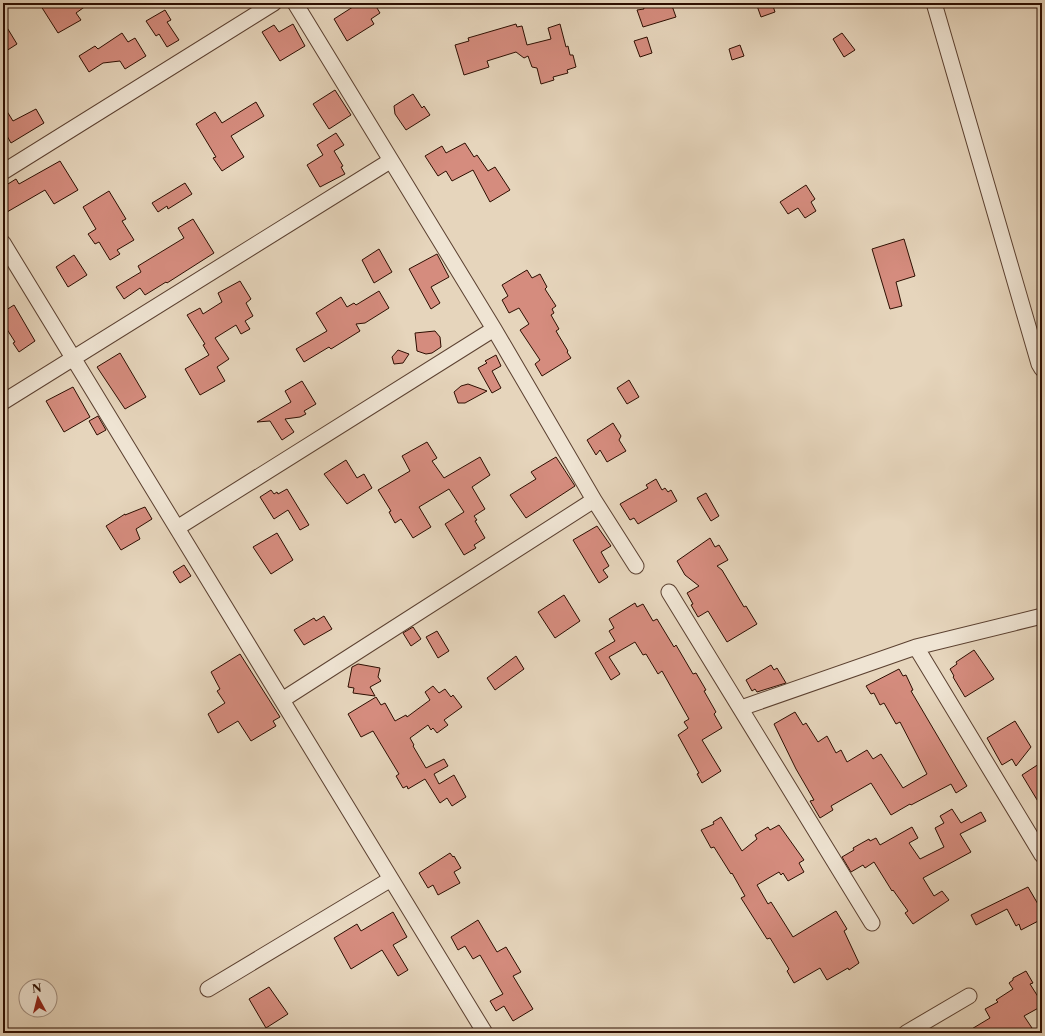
<svg xmlns="http://www.w3.org/2000/svg" width="1045" height="1036" font-family="'Libre Caslon Text',serif">
	<style>
		.building { fill: #d58c7e; stroke: #2d0e01 }
		.lines { fill: none; stroke-linecap: round; stroke-linejoin: round }
		.street-casing { stroke: #5b4030; stroke-width: 17 }
		.street { stroke: #efe4d3; stroke-width: 15 }
	</style>
	<rect width="100%" height="100%" fill="#e6d5bc"/>
	<filter id="stains"><feTurbulence type="fractalNoise" baseFrequency=".005" numOctaves="4"/><feColorMatrix values="0 0 0 0 .2 0 0 0 0 .09 0 0 0 0 .02 0 0 0 .5 -.17"/></filter>
	<radialGradient id="worn" r=".72"><stop offset=".6" stop-color="#630" stop-opacity="0"/><stop offset="1" stop-color="#630" stop-opacity=".3"/></radialGradient>
	<path class="building" d="M 39,3 L 90,3 L 76,13 L 81,20 L 58,33 Z
		M 359,3 L 374,3 L 380,13 L 371,19 L 374,24 L 347,41 L 334,19 Z
		M 642,3 L 671,3 L 676,17 L 643,27 L 637,10 L 644,9 Z
		M 756,3 L 772,3 L 775,12 L 761,17 Z
		M 165,10 L 171,20 L 167,22 L 179,40 L 167,47 L 159,34 L 156,36 L 146,21 Z
		M 3,21 L 17,44 L 3,53 Z
		M 293,24 L 305,46 L 280,61 L 262,32 L 274,25 L 279,32 Z
		M 516,24 L 517,27 L 522,26 L 527,45 L 551,39 L 548,28 L 560,24 L 566,47 L 568,46 L 570,55 L 573,55 L 576,67 L 567,70 L 568,73 L 553,77 L 554,80 L 541,84 L 537,68 L 532,67 L 528,56 L 524,58 L 516,52 L 487,61 L 489,67 L 464,75 L 455,45 L 469,41 L 468,38 Z
		M 122,33 L 128,42 L 135,38 L 146,56 L 125,69 L 120,61 L 103,63 L 89,72 L 79,56 L 95,46 L 98,49 Z
		M 842,33 L 855,50 L 844,57 L 833,39 Z
		M 647,37 L 652,53 L 640,57 L 634,41 Z
		M 740,45 L 744,56 L 732,60 L 729,49 Z
		M 335,90 L 351,115 L 329,129 L 313,104 Z
		M 413,94 L 422,108 L 424,106 L 430,115 L 406,130 L 395,114 L 394,106 Z
		M 256,102 L 264,116 L 231,136 L 244,157 L 222,171 L 213,158 L 216,157 L 196,124 L 215,112 L 222,123 Z
		M 3,105 L 13,121 L 36,109 L 44,123 L 11,143 L 3,129 Z
		M 336,133 L 344,145 L 334,151 L 343,166 L 341,167 L 345,174 L 320,187 L 307,165 L 323,155 L 317,145 Z
		M 465,143 L 474,157 L 477,155 L 488,171 L 495,167 L 510,190 L 490,202 L 473,170 L 452,181 L 446,171 L 438,176 L 425,156 L 442,146 L 446,153 Z
		M 60,161 L 78,190 L 54,204 L 45,190 L 7,212 L 3,212 L 3,187 L 16,179 L 19,184 Z
		M 185,183 L 192,194 L 168,209 L 167,206 L 158,212 L 152,203 Z
		M 806,185 L 815,199 L 811,202 L 816,211 L 805,218 L 798,208 L 788,214 L 780,202 Z
		M 109,191 L 126,219 L 122,221 L 134,240 L 117,250 L 120,254 L 110,260 L 99,242 L 95,244 L 88,234 L 96,229 L 83,207 Z
		M 193,219 L 214,253 L 167,283 L 166,282 L 145,295 L 140,288 L 124,299 L 116,287 L 141,272 L 138,266 L 184,238 L 178,228 Z
		M 904,239 L 915,276 L 896,282 L 902,306 L 890,309 L 872,249 Z
		M 379,249 L 392,272 L 374,283 L 362,260 Z
		M 437,254 L 449,277 L 431,287 L 440,303 L 431,309 L 409,269 Z
		M 74,255 L 87,275 L 68,287 L 56,267 Z
		M 527,270 L 532,278 L 540,274 L 547,287 L 545,289 L 556,306 L 552,309 L 554,313 L 551,315 L 559,329 L 556,331 L 568,351 L 567,352 L 571,358 L 542,376 L 535,364 L 540,360 L 520,330 L 529,324 L 519,308 L 509,313 L 502,300 L 508,296 L 502,285 Z
		M 240,281 L 251,299 L 246,303 L 253,316 L 245,321 L 250,329 L 241,334 L 236,325 L 215,338 L 229,359 L 217,367 L 225,381 L 200,395 L 185,369 L 209,355 L 203,345 L 205,344 L 187,315 L 200,308 L 203,314 L 222,302 L 218,293 Z
		M 379,291 L 389,308 L 365,323 L 356,324 L 360,331 L 331,349 L 329,347 L 304,362 L 296,349 L 327,331 L 316,313 L 341,297 L 347,307 L 354,303 L 356,305 Z
		M 14,305 L 35,341 L 19,352 L 13,343 L 15,342 L 3,323 L 3,312 Z
		M 435,331 L 440,337 L 441,347 L 432,353 L 426,354 L 417,351 L 415,333 Z
		M 398,350 L 409,354 L 403,363 L 394,364 L 392,357 Z
		M 120,353 L 146,397 L 125,409 L 97,367 Z
		M 496,355 L 501,366 L 492,371 L 501,388 L 492,393 L 478,368 L 487,363 L 485,361 Z
		M 629,380 L 639,397 L 627,404 L 617,388 Z
		M 302,381 L 316,404 L 304,411 L 306,414 L 300,417 L 285,419 L 294,432 L 282,440 L 270,421 L 257,422 L 291,402 L 285,391 Z
		M 468,384 L 487,391 L 465,403 L 458,403 L 454,392 L 461,386 Z
		M 73,387 L 90,417 L 64,432 L 46,401 Z
		M 98,416 L 106,430 L 97,435 L 89,421 Z
		M 613,423 L 621,436 L 619,440 L 626,451 L 607,462 L 600,450 L 596,455 L 587,440 Z
		M 427,442 L 437,458 L 432,461 L 444,478 L 480,457 L 490,475 L 472,487 L 485,509 L 474,516 L 477,520 L 475,521 L 485,538 L 474,545 L 476,548 L 464,555 L 445,524 L 464,512 L 449,489 L 419,507 L 431,527 L 413,538 L 401,519 L 395,523 L 389,512 L 391,511 L 378,490 L 410,471 L 402,456 Z
		M 556,457 L 575,486 L 526,518 L 510,495 L 536,479 L 531,472 Z
		M 346,460 L 357,478 L 364,474 L 372,488 L 347,504 L 324,474 Z
		M 656,479 L 662,490 L 665,488 L 668,492 L 671,490 L 677,501 L 638,524 L 634,518 L 630,520 L 620,504 L 648,488 L 646,485 Z
		M 287,489 L 309,525 L 300,530 L 288,510 L 274,519 L 260,497 L 271,490 L 274,494 L 277,492 L 278,494 Z
		M 706,493 L 719,516 L 711,521 L 697,498 Z
		M 145,507 L 152,519 L 136,529 L 140,539 L 121,550 L 106,526 L 125,514 L 125,515 Z
		M 597,526 L 611,546 L 601,552 L 609,566 L 603,570 L 608,577 L 599,583 L 573,540 Z
		M 277,533 L 293,560 L 271,574 L 253,547 Z
		M 710,538 L 715,547 L 719,545 L 728,560 L 717,566 L 722,570 L 744,607 L 746,606 L 757,624 L 727,642 L 708,611 L 698,617 L 691,605 L 693,604 L 687,593 L 699,586 L 685,575 L 677,561 Z
		M 184,565 L 191,576 L 180,583 L 173,572 Z
		M 564,595 L 580,621 L 555,638 L 538,612 Z
		M 635,603 L 637,607 L 643,604 L 653,621 L 657,619 L 674,647 L 676,645 L 693,674 L 696,673 L 706,690 L 704,691 L 716,712 L 714,714 L 722,728 L 702,740 L 721,771 L 702,783 L 697,774 L 699,773 L 678,735 L 688,728 L 684,722 L 689,719 L 662,671 L 658,674 L 646,654 L 643,655 L 635,642 L 609,657 L 620,674 L 611,680 L 595,653 L 615,641 L 609,631 L 614,628 L 609,619 Z
		M 324,616 L 332,629 L 304,645 L 294,630 L 314,618 L 316,621 Z
		M 413,627 L 421,639 L 411,646 L 403,633 Z
		M 437,631 L 449,651 L 438,658 L 426,637 Z
		M 974,650 L 994,679 L 965,697 L 953,677 L 954,676 L 950,669 L 957,664 L 956,662 Z
		M 240,654 L 280,717 L 273,721 L 276,726 L 251,741 L 238,721 L 218,733 L 208,714 L 225,703 L 217,691 L 220,689 L 211,672 Z
		M 516,656 L 524,669 L 495,690 L 487,678 Z
		M 358,664 L 380,668 L 378,677 L 381,681 L 370,687 L 375,696 L 353,693 L 354,688 L 348,687 L 352,667 Z
		M 771,665 L 774,670 L 777,668 L 786,683 L 757,692 L 755,689 L 752,691 L 746,680 Z
		M 899,669 L 903,676 L 906,675 L 913,690 L 911,691 L 967,786 L 956,793 L 951,784 L 911,805 L 910,804 L 891,815 L 871,783 L 831,806 L 833,810 L 820,818 L 810,801 L 814,800 L 796,769 L 774,724 L 795,712 L 803,725 L 806,723 L 818,742 L 827,736 L 836,753 L 841,750 L 847,762 L 867,750 L 873,759 L 881,754 L 903,788 L 927,774 L 900,722 L 896,724 L 884,703 L 880,705 L 874,693 L 871,694 L 866,686 Z
		M 433,686 L 439,693 L 445,689 L 451,697 L 453,695 L 462,707 L 444,720 L 448,725 L 437,733 L 433,728 L 431,730 L 428,725 L 410,738 L 414,745 L 413,746 L 426,768 L 444,759 L 448,766 L 434,774 L 439,784 L 454,775 L 466,797 L 452,806 L 447,798 L 440,803 L 425,779 L 408,789 L 407,786 L 403,788 L 396,776 L 399,774 L 373,731 L 361,737 L 348,714 L 376,697 L 381,705 L 385,703 L 395,721 L 406,715 L 407,717 L 430,700 L 425,692 Z
		M 1015,721 L 1031,747 L 1016,766 L 1012,759 L 1002,765 L 987,738 Z
		M 1042,762 L 1042,808 L 1022,775 Z
		M 952,809 L 961,823 L 981,812 L 986,821 L 960,834 L 971,852 L 923,878 L 934,896 L 942,891 L 949,900 L 913,924 L 905,913 L 908,911 L 893,890 L 892,891 L 874,862 L 865,868 L 863,865 L 851,872 L 842,857 L 854,850 L 853,848 L 869,839 L 870,841 L 876,838 L 880,845 L 912,827 L 918,838 L 909,843 L 920,859 L 944,847 L 935,828 L 944,823 L 940,816 Z
		M 721,817 L 742,851 L 757,839 L 755,835 L 768,827 L 770,830 L 779,825 L 804,860 L 799,863 L 804,872 L 788,881 L 783,873 L 781,875 L 779,872 L 757,885 L 768,904 L 771,902 L 793,937 L 836,911 L 847,929 L 844,931 L 859,963 L 849,970 L 848,968 L 827,980 L 820,968 L 794,983 L 787,971 L 789,969 L 770,938 L 767,939 L 741,898 L 745,896 L 732,873 L 731,874 L 714,847 L 711,848 L 701,830 L 714,824 L 713,822 Z
		M 450,853 L 453,857 L 454,856 L 461,868 L 454,872 L 460,883 L 438,895 L 433,885 L 428,888 L 419,873 Z
		M 1028,887 L 1042,911 L 1042,919 L 1021,930 L 1019,924 L 1016,926 L 1007,909 L 976,925 L 971,915 Z
		M 393,912 L 407,937 L 393,945 L 408,970 L 398,976 L 382,950 L 351,969 L 334,938 L 357,924 L 361,931 Z
		M 478,920 L 497,952 L 506,947 L 521,972 L 513,976 L 533,1009 L 513,1021 L 504,1006 L 496,1011 L 490,1001 L 503,994 L 480,955 L 473,959 L 465,946 L 458,950 L 451,937 Z
		M 1026,971 L 1033,983 L 1030,984 L 1042,1003 L 1042,1006 L 1024,1016 L 1032,1028 L 1024,1033 L 965,1033 L 990,1018 L 985,1009 L 998,1002 L 996,1000 L 1013,989 L 1009,983 L 1013,980 L 1013,978 Z
		M 269,987 L 288,1014 L 266,1028 L 249,999 Z"/>
	<g class="lines">
		<defs>
			<path id="street" d="M 934,3 L 1039,364 L 1042,369
				M 3,172 L 274,3
				M 3,243 L 485,1033
				M 3,402 L 390,161
				M 594,500 L 636,566
				M 177,528 L 494,329
				M 669,592 L 872,923
				M 916,647 L 1042,855
				M 282,700 L 594,500 L 494,329 L 295,3
				M 741,708 L 916,647 L 1042,616
				M 208,989 L 391,879
				M 906,1033 L 969,996"/>
		</defs>
		<use href="#street" class="street-casing"/>
		<use href="#street" class="street"/>
	</g>
	<rect width="1045" height="1036" fill="none" stroke="#e6d5bc" stroke-width="16"/>
	<rect x="4" y="4" width="1037" height="1028" fill="none" stroke="#2d0e01" stroke-width="2"/>
	<rect x="8" y="8" width="1029" height="1020" fill="none" stroke="#2d0e01"/>
	<g transform="translate(38 998) rotate(353)"><circle r="19" fill="#efe4d3" stroke="#a18e7f"/>
	<path d="M0-3L7 15L0 10L-7 15Z" fill="#8f2418"/>
	<text y="-6" font-size="11" font-weight="bold" text-anchor="middle" fill="#2d0e01">N</text>
	</g>
	<rect width="100%" height="100%" filter="url(#stains)"/>
	<rect width="100%" height="100%" fill="url(#worn)"/>
</svg>
